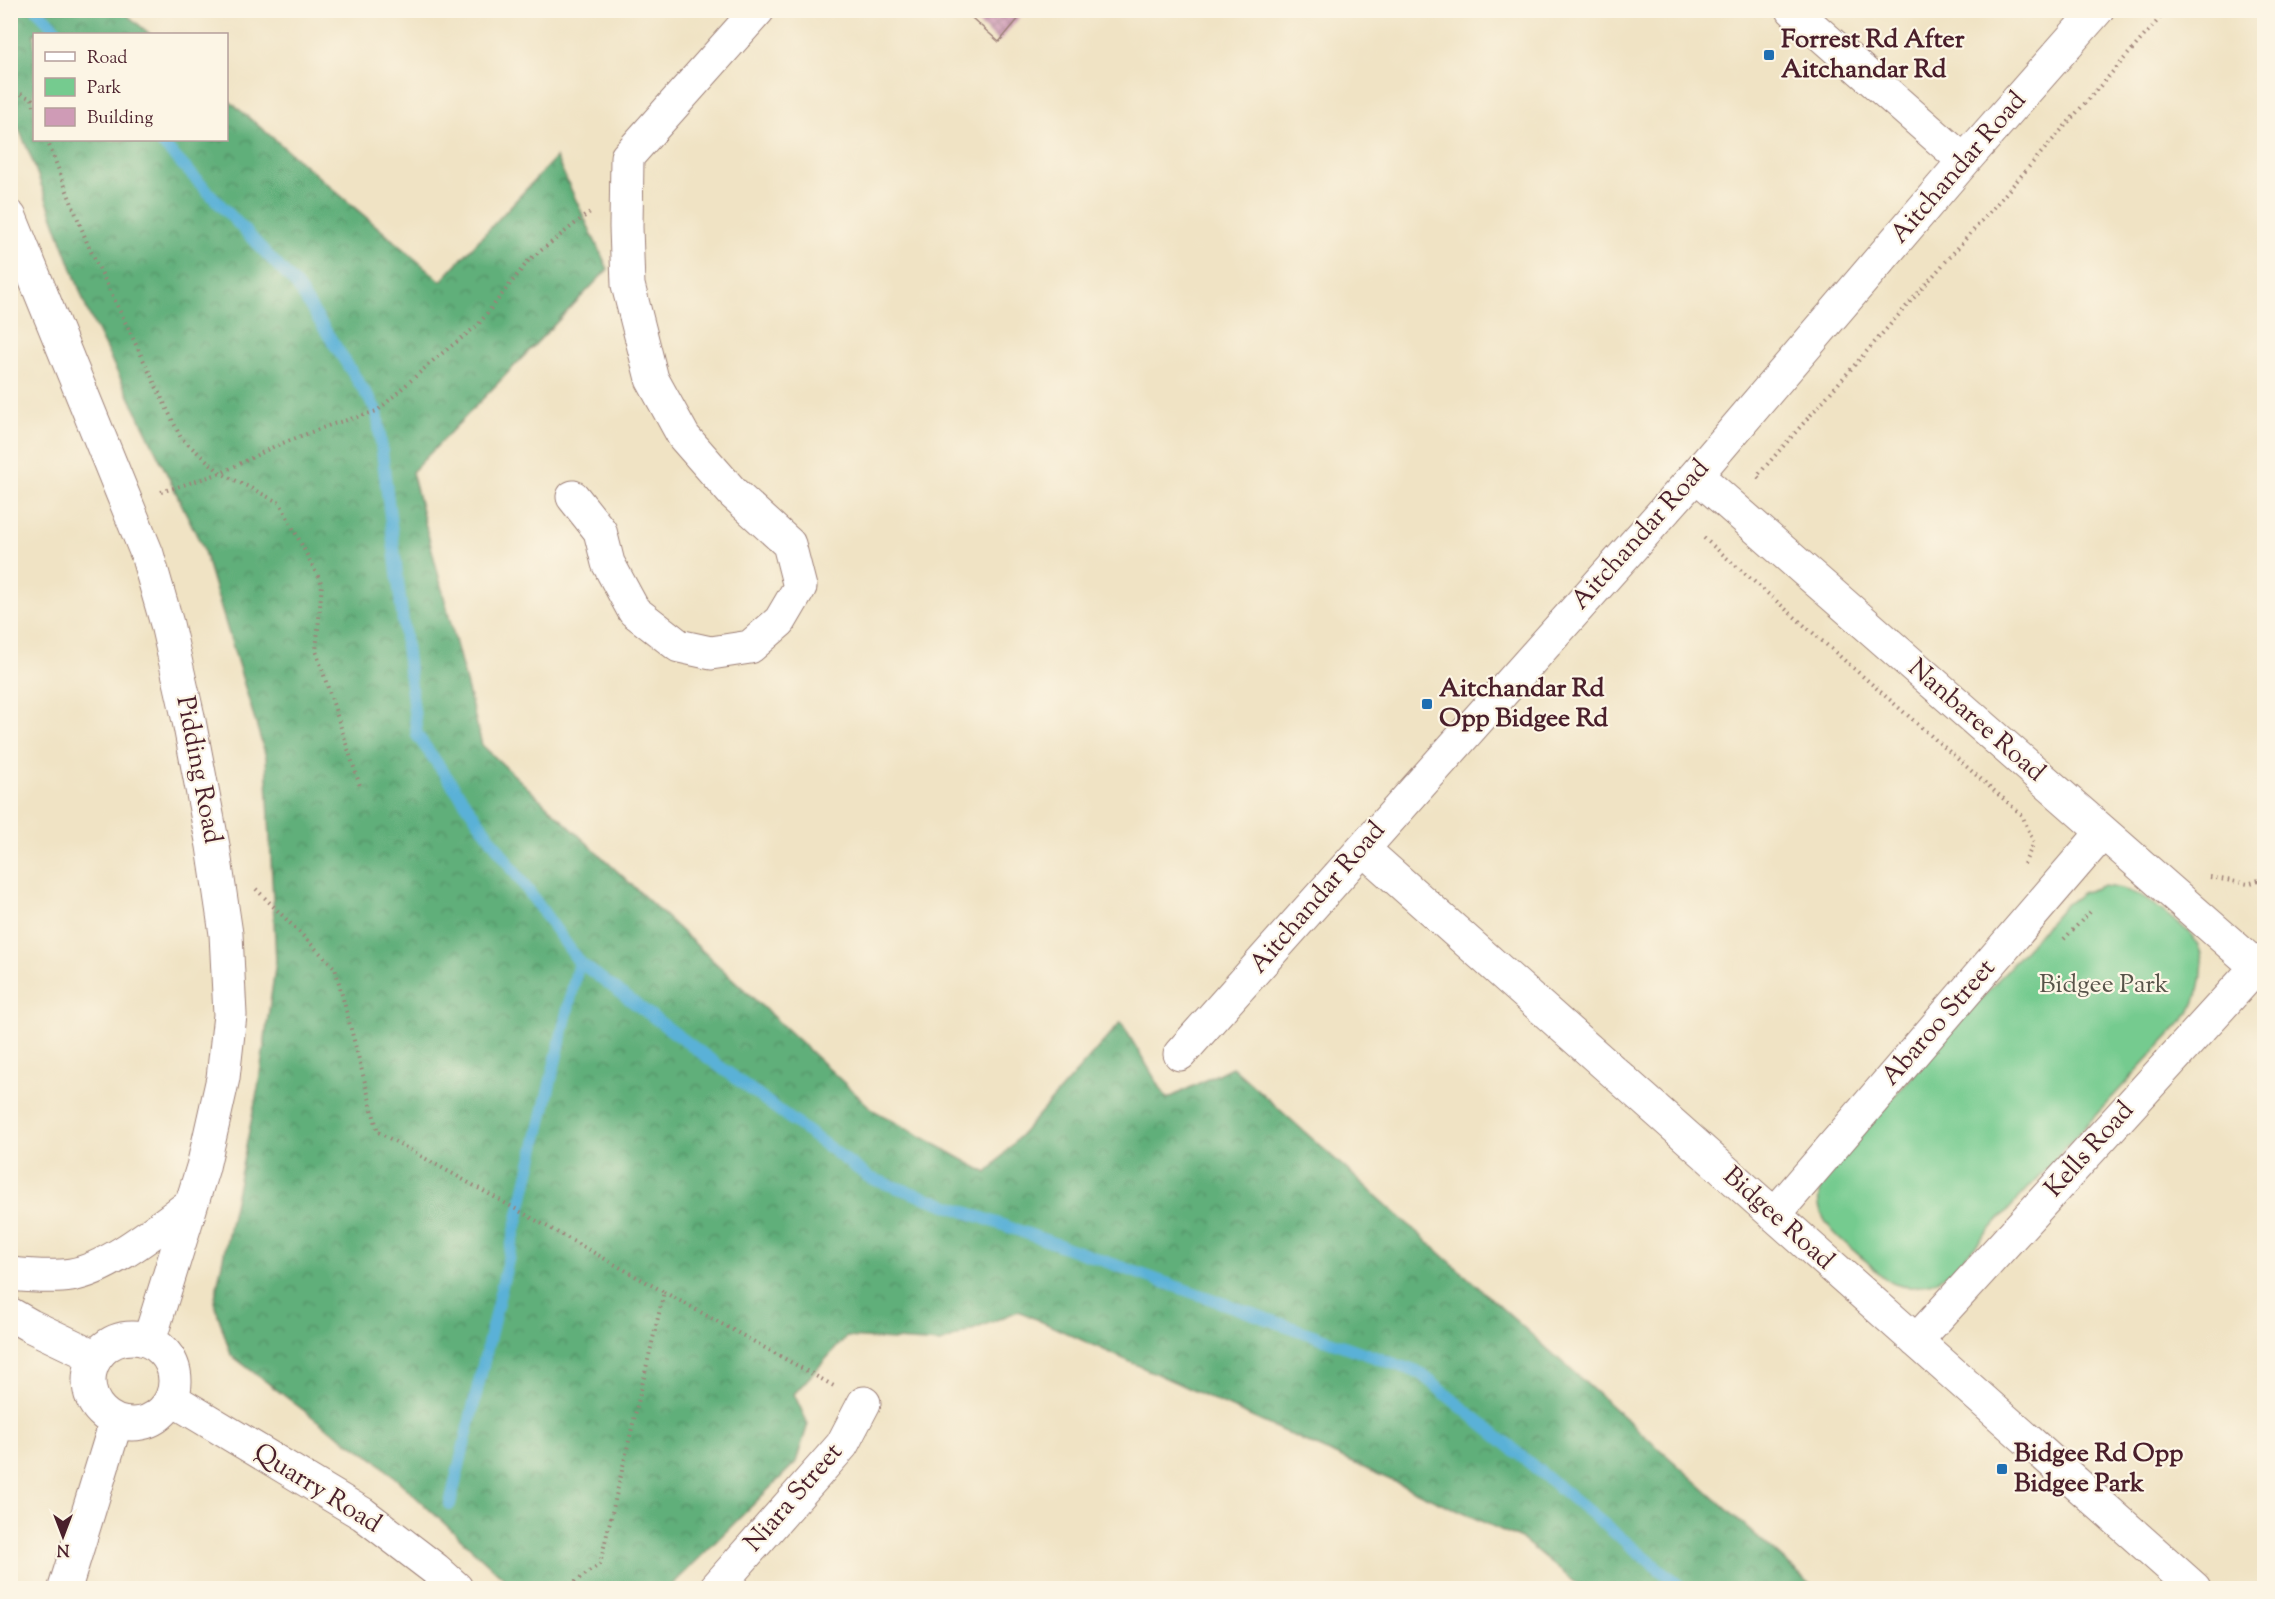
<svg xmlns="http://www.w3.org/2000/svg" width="2275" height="1599" font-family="'Sorts Mill Goudy',serif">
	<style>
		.forest { fill: url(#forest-crowns); stroke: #556752; stroke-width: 1.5 }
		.park { fill: #75cb8f; stroke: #60755d; stroke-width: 1.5 }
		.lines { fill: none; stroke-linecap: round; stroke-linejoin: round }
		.stream { stroke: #5ab1d7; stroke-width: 12 }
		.building { fill: url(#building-cross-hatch) }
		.minor-casing { stroke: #9d8178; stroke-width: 35 }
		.tertiary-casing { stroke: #9d8178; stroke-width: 35 }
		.path { stroke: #9d8178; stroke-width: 4; stroke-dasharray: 1.5 4.5; stroke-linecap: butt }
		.minor { stroke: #fff; stroke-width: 33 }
		.tertiary { stroke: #fff; stroke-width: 33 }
		.poi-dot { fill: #1f6fb2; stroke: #fcf5e5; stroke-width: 2 }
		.labels { text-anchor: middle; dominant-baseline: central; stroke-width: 4.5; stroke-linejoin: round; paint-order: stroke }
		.poi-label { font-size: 26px; font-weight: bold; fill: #4a1f2b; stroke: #fcf5e5; text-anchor: start }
		.street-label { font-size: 26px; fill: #4a1f2b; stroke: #fcf5e5 }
		.park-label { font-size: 26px; fill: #575349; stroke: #fcf5e5 }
	</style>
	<defs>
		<pattern id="forest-crowns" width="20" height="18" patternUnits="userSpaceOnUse" patternTransform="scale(1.5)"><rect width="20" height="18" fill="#60af7a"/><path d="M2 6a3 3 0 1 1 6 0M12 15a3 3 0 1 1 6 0" fill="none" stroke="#518e64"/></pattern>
		<pattern id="building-cross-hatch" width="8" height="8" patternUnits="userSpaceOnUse" patternTransform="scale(1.5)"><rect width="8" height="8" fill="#cf9bb6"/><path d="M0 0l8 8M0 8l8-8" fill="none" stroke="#aa7e94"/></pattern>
	</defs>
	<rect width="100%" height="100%" fill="#fcf5e5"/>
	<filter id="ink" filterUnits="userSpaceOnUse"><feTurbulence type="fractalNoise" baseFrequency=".0167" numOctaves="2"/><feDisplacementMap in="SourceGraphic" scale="12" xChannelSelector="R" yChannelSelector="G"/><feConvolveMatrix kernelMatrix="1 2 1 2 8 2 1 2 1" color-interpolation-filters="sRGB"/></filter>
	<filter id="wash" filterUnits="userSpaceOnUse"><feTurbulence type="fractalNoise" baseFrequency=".008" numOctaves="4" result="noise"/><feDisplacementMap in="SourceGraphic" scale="24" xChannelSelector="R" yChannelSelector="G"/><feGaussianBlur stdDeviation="1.35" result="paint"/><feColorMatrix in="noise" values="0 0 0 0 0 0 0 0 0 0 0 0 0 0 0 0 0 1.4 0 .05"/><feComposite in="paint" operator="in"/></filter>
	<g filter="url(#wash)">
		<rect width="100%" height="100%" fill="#f0e3c4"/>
		<path class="forest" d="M 10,11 L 122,11 L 150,34 L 34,34 L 34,140 L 226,140 L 227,99 L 441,281 L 556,157 L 608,269 L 412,472 L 482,745 L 873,1110 L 987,1173 L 1121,1022 L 1167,1099 L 1232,1067 L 1815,1588 L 1582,1588 L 1523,1540 L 1018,1311 L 941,1343 L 846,1337 L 794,1394 L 808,1424 L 796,1462 L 669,1588 L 514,1588 L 376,1460 L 323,1425 L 231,1355 L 214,1302 L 258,1088 L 276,961 L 266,757 L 203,548 L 87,310 L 31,157 L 11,110 Z"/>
		<path class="park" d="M 2102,886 C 2130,888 2143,896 2165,913 C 2174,921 2187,928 2193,937 C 2210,960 2201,990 2190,1013 L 1952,1271 C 1936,1282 1914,1292 1895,1284 C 1885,1281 1874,1268 1866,1261 C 1837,1236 1800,1212 1829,1170 L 2063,907 L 2082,893 Z"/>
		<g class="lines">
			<path class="stream" d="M 37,10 L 60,34
				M 159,140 L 297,286 L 377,411 L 417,735 L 579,962 L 870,1178 L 1420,1373 L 1682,1588
				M 450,1504 L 579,962"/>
		</g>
		<g id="blocks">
			<path class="building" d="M 963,10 L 1026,10 L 999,42 Z"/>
		</g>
	</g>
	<g filter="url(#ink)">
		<use href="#blocks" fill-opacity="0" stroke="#9d8178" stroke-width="1.5"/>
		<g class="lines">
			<defs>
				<path id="minor" d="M 1793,10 L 1964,161
					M 1696,475 L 2257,967
					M 573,497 L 600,531 L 608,563 L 634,611 L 679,646 L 711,653 L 750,647 L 780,621 L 800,587 L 789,544 L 733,493 L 684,437 L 652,379 L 628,285 L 626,227 L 627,157 L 758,10
					M 1363,849 L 2194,1588
					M 1180,1054 L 1696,475 L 1964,161 L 2097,10
					M 1774,1215 L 2103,832
					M 10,1314 L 31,1326 L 96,1357
					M 1916,1341 L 2264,959
					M 65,1588 L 116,1422
					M 716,1588 L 842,1445 L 864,1403"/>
				<path id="tertiary" d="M 10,217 L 147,554 L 167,624 L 189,721 L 213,846 L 226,934 L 230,1015 L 223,1078 L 203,1167 L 149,1341
					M 10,1274 C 30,1276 52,1278 71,1275 C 109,1269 158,1228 190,1205
					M89 1381a43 43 0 1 1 86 0a43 43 0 1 1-86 0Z
					M 172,1399 L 363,1514 L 435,1569 L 456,1588"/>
			</defs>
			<use href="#minor" class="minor-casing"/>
			<use href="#tertiary" class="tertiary-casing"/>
			<path class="path" d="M 10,89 L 32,99 L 34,106
				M 47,140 L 88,245 L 181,438 L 221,473 L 280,503 L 322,584 L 316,651 L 361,789
				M 1759,478 L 1757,476 L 2167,10
				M 161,492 L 221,473 L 275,446 L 330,425 L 377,411 L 435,359 L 478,325 L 529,260 L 590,212
				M 1704,538 L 2022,815 L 2034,843 L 2023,866
				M 2210,877 L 2248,884 L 2264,878
				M 256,889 L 335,968 L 378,1132 L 664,1292 L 600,1564 L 567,1588
				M 2064,939 L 2092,910
				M 664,1292 L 834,1386"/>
			<use href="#minor" class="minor"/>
			<use href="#tertiary" class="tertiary"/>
		</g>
	</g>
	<g class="poi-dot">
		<rect x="1763" y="49" width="12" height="12" rx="3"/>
		<rect x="1421" y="698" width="12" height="12" rx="3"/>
		<rect x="1996" y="1463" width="12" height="12" rx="3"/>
	</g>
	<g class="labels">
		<g class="poi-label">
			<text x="1781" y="40">Forrest Rd After<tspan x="1781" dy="30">Aitchandar Rd</tspan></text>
			<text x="1439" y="689">Aitchandar Rd<tspan x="1439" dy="30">Opp Bidgee Rd</tspan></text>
			<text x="2014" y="1454">Bidgee Rd Opp<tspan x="2014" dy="30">Bidgee Park</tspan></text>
		</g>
		<g class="street-label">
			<text transform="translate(1959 168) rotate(-49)">Aitchandar Road</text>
			<text transform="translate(1641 535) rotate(-48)">Aitchandar Road</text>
			<text transform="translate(1976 721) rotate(41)">Nanbaree Road</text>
			<text transform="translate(198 770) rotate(79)">Pidding Road</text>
			<text transform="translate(1318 898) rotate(-49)">Aitchandar Road</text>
			<text transform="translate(1939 1023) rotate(-49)">Abaroo Street</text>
			<text transform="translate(2090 1150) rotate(-48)">Kells Road</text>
			<text transform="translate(1778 1219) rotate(42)">Bidgee Road</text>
			<text transform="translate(317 1489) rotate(32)">Quarry Road</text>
			<text transform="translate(794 1498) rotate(-49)">Niara Street</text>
		</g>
		<g class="park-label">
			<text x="2104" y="985">Bidgee Park</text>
		</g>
	</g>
	<rect width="2275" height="1599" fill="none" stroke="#fcf5e5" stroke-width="36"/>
	<rect x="33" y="33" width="195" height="108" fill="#fcf5e5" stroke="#b59f9b" stroke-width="1.5"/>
	<rect x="45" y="52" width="30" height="9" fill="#ffffff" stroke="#b59f9b" stroke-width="1.5"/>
	<text x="87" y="63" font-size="18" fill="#4a1f2b">Road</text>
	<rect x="45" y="78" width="30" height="18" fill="#75cb8f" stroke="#b59f9b" stroke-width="1.5"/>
	<text x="87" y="93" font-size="18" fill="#4a1f2b">Park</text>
	<rect x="45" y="108" width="30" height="18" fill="#cf9bb6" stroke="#b59f9b" stroke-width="1.5"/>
	<text x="87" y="123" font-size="18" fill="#4a1f2b">Building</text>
	<g transform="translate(63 1536) rotate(180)" stroke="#fcf5e5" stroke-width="4.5" paint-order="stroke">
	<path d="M0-4.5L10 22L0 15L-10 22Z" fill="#4a1f2b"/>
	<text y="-9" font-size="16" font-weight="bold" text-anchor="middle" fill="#4a1f2b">N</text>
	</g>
</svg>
